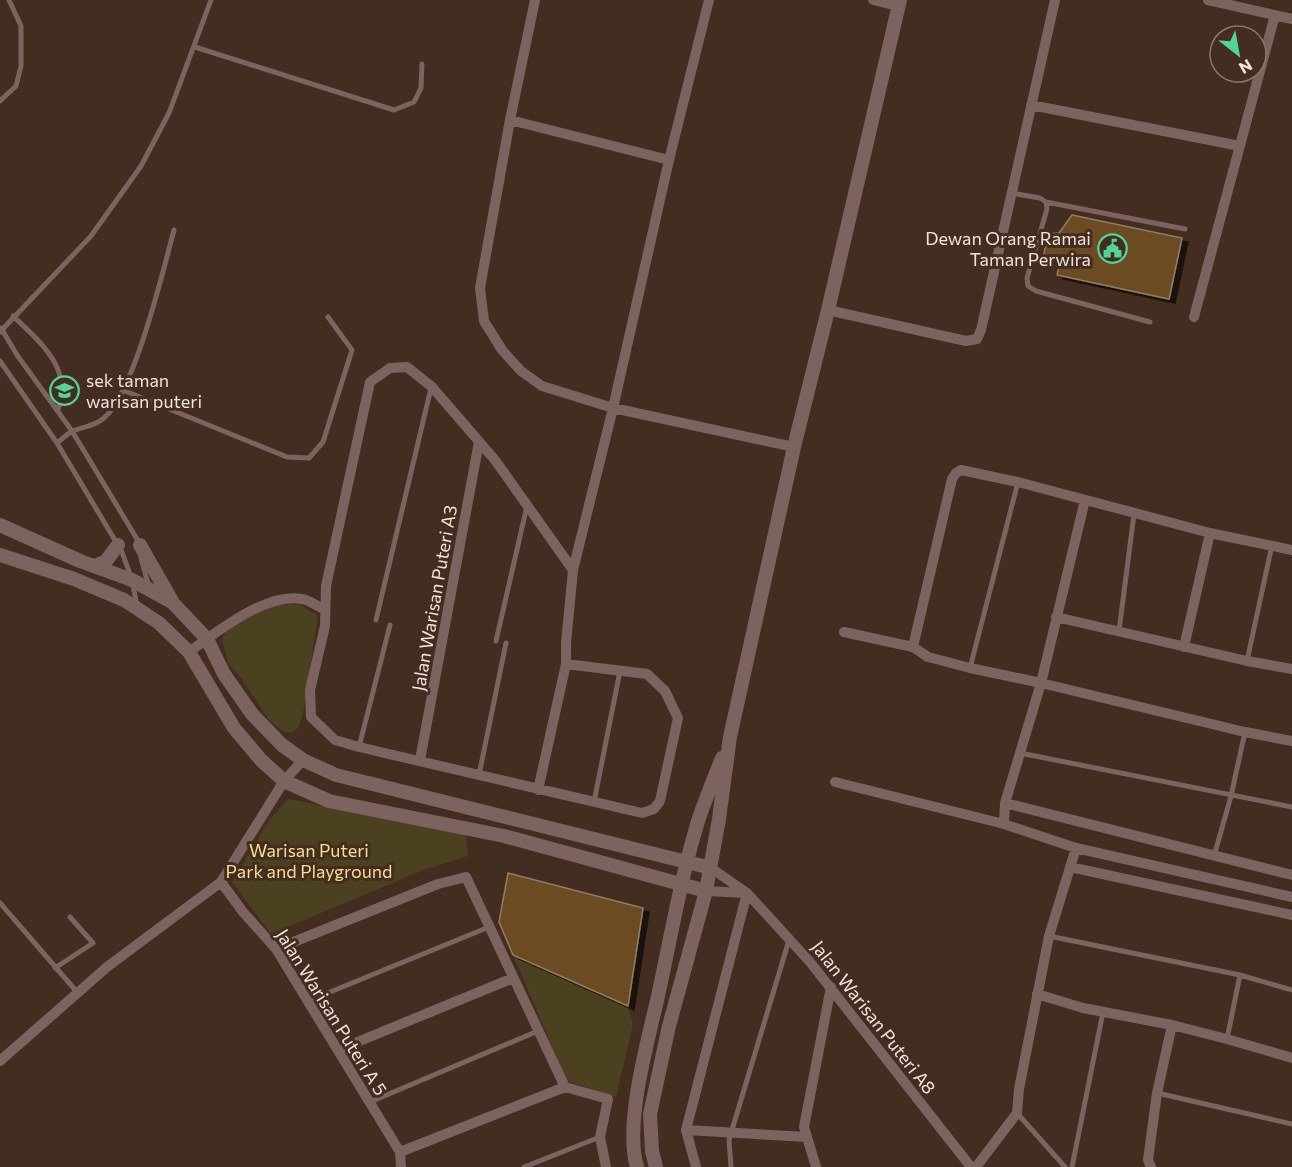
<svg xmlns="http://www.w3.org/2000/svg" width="1292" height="1167" font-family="Commissioner,sans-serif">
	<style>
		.green { fill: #4b4020 }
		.building { fill: #6c4b21; stroke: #907d67; stroke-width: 1.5; filter: url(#shadow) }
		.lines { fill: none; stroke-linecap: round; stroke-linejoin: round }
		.service { stroke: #7c6360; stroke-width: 5 }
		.minor { stroke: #7c6360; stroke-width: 10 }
		.tertiary { stroke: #7c6360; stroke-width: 14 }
		.labels { text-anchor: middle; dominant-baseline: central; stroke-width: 6; stroke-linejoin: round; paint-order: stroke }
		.poi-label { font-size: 18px; fill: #f1e2db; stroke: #432d21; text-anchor: end }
		.street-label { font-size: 18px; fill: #f1e2db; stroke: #432d21 }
		.park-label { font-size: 18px; fill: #f8df90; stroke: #432d21 }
	</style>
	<defs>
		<filter id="shadow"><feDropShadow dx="6" dy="4" stdDeviation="0" flood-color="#0009"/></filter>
	</defs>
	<rect width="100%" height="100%" fill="#432d21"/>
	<path class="green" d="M 299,604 L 318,616 L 303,714 L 298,728 L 291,733 L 284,732 L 269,720 L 243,681 L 228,662 L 222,640 L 227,627 L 269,605 Z
		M 288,799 L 466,833 L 468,856 L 426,869 L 271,934 L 232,882 L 270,819 Z
		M 513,955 L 628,1006 L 633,1024 L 616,1097 L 567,1081 Z"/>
	<path class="building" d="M 1072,215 L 1182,238 L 1169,299 L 1057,275 L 1060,262 L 1043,258 L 1048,234 L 1059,233 Z
		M 508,873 L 643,908 L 628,1006 L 513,955 L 499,922 Z"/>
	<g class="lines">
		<path class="service" d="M 195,47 L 394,110 L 414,102 L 421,88 L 422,64
			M 0,101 L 16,86 L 21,66 L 21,26 L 9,0
			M 1011,193 L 1040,198 L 1046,202 L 1047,209 L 1027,278 L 1028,286 L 1036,291 L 1150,322
			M 1046,202 L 1185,229
			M 13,316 C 41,343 73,368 58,410
			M 1,328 L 17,355 L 72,431 L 140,544
			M 0,332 L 91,236 L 141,166 L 169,113 L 211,0
			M 0,361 L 57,443 L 122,552 L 132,580 L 137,606
			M 125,391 L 287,457 L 309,458 L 323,442 L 352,350 L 328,317
			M 57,443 C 61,440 66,435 71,432 C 82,426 92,428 104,418 C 134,393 163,271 174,230
			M 141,558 L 149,587
			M 376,620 L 431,388
			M 1119,631 L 1134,514
			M 496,641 L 527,506
			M 1247,661 L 1272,545
			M 970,668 L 1018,482
			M 359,747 L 390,625
			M 1020,753 L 1292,807
			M 479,775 L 506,643
			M 594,802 L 620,671
			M 1214,856 L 1231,796 L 1245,732
			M 0,903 L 77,992
			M 1049,936 L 1240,975 L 1292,990
			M 55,968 L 93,943 L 70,917
			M 308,1001 L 489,927
			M 1227,1039 L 1240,975
			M 1157,1093 L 1292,1124
			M 370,1102 L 538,1031
			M 1017,1113 L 1065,1167
			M 524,1167 L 600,1137
			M 731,1167 L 729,1140 L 789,940
			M 1072,1167 L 1103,1012"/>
		<path class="minor" d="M 535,0 L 510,120 L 480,288 L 484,321 L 502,350 L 521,371 L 542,386 L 613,408 L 794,447
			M 873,0 L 898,6
			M 1208,0 L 1292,19
			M 1031,105 L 1240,146
			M 510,120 L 669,160
			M 828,310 L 966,341 L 977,339 L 981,330 L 1055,0
			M 1194,317 L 1275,15
			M 1056,617 L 1247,661 L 1292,669
			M 844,632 L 913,647 L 928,657 L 970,668 L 1041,683 L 1245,732 L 1292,741
			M 913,647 L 952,479 L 956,473 L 961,470 L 1018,482 L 1210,533 L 1292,550
			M 1184,647 L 1210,533
			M 189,652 C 217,632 266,592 302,599 C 309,600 317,606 324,609
			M 566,664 L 647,674 L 665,691 L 678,718 L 660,801 L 654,809 L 642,813 L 359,747 L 335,740 L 311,717 L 310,690 L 325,626 L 326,586 L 370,382 L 390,368 L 407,367 L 432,387 L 495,460 L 573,570
			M 420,760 L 479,442
			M 835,782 L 1004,824 L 1076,848 L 1292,897
			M 538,790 L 566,664 L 566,643 L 573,570 L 613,408 L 669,160 L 709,0
			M 1005,803 L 1292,875
			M 1004,824 L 1005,803 L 1041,683 L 1085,500
			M 1070,867 L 1292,915
			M 711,868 L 747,893 L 810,962 L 971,1167
			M 221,882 L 243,912 L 276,949 L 400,1152 L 401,1167
			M 706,891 L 746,893
			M 276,949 L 438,884 L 466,877 L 565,1087 L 608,1099 L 600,1137 L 606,1167
			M 1037,994 L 1083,1008 L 1172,1025 L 1227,1039 L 1292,1058
			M 338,1050 L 513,978
			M 0,1061 L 107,967 L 221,882 L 284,781 L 303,760
			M 686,1130 L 807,1137
			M 400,1152 L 565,1087
			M 696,1167 L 686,1130 L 747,893
			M 816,1167 L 804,1127 L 831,987
			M 976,1167 L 1017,1113 L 1019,1089 L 1049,936 L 1076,848
			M 1151,1167 L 1148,1160 L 1157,1093 L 1172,1025"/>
		<path class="tertiary" d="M 0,525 L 80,561 L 132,580 L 172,602 L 207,639 L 224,674 L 252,714 L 282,745 L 303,760 L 336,775 L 711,868
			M 140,545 L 172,601
			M 0,555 L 74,579 L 124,600 L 159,623 L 189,652 L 234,728 L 261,760 L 284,781 L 329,801 L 504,836 L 706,891
			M 95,566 L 106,561 L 118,545
			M 637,1167 C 624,1124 648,1041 658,996 C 671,937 681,876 699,818 C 706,798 714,778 722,758
			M 656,1167 L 652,1151 L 650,1114 L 669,1026 L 706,891 L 719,819 L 730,737 L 794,447 L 828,310 L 900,0"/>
	</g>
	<defs>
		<symbol id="civic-ring" viewBox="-11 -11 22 22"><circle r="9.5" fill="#432d21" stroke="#53d396" stroke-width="1.5"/><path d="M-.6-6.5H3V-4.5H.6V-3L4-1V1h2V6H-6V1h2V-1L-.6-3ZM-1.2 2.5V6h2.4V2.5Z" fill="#53d396"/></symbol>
		<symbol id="school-ring" viewBox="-11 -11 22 22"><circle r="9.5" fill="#432d21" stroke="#53d396" stroke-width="1.5"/><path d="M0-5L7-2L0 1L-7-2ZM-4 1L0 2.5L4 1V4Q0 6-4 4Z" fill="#53d396"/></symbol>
	</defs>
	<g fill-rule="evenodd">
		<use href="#civic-ring" x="1096" y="232" width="33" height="33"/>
		<use href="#school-ring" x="48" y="374" width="33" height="33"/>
	</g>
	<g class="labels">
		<g class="poi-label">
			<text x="1091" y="238">Dewan Orang Ramai<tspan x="1091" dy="21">Taman Perwira</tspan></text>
			<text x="86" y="380" text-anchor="start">sek taman<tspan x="86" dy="21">warisan puteri</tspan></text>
		</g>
		<g class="street-label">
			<text transform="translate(434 598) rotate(-80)">Jalan Warisan Puteri A3</text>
			<text transform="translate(332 1012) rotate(58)">Jalan Warisan Puteri A 5</text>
			<text transform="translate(874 1017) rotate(52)">Jalan Warisan Puteri A8</text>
		</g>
		<g class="park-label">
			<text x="309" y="850">Warisan Puteri<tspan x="309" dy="21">Park and Playground</tspan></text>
		</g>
	</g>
	<g transform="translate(1238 54) rotate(149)"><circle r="28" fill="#432d21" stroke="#89756b" stroke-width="1.5"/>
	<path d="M0-4.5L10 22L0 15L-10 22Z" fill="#53d396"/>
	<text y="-9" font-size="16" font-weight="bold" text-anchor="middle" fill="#f1e2db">N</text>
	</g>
</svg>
